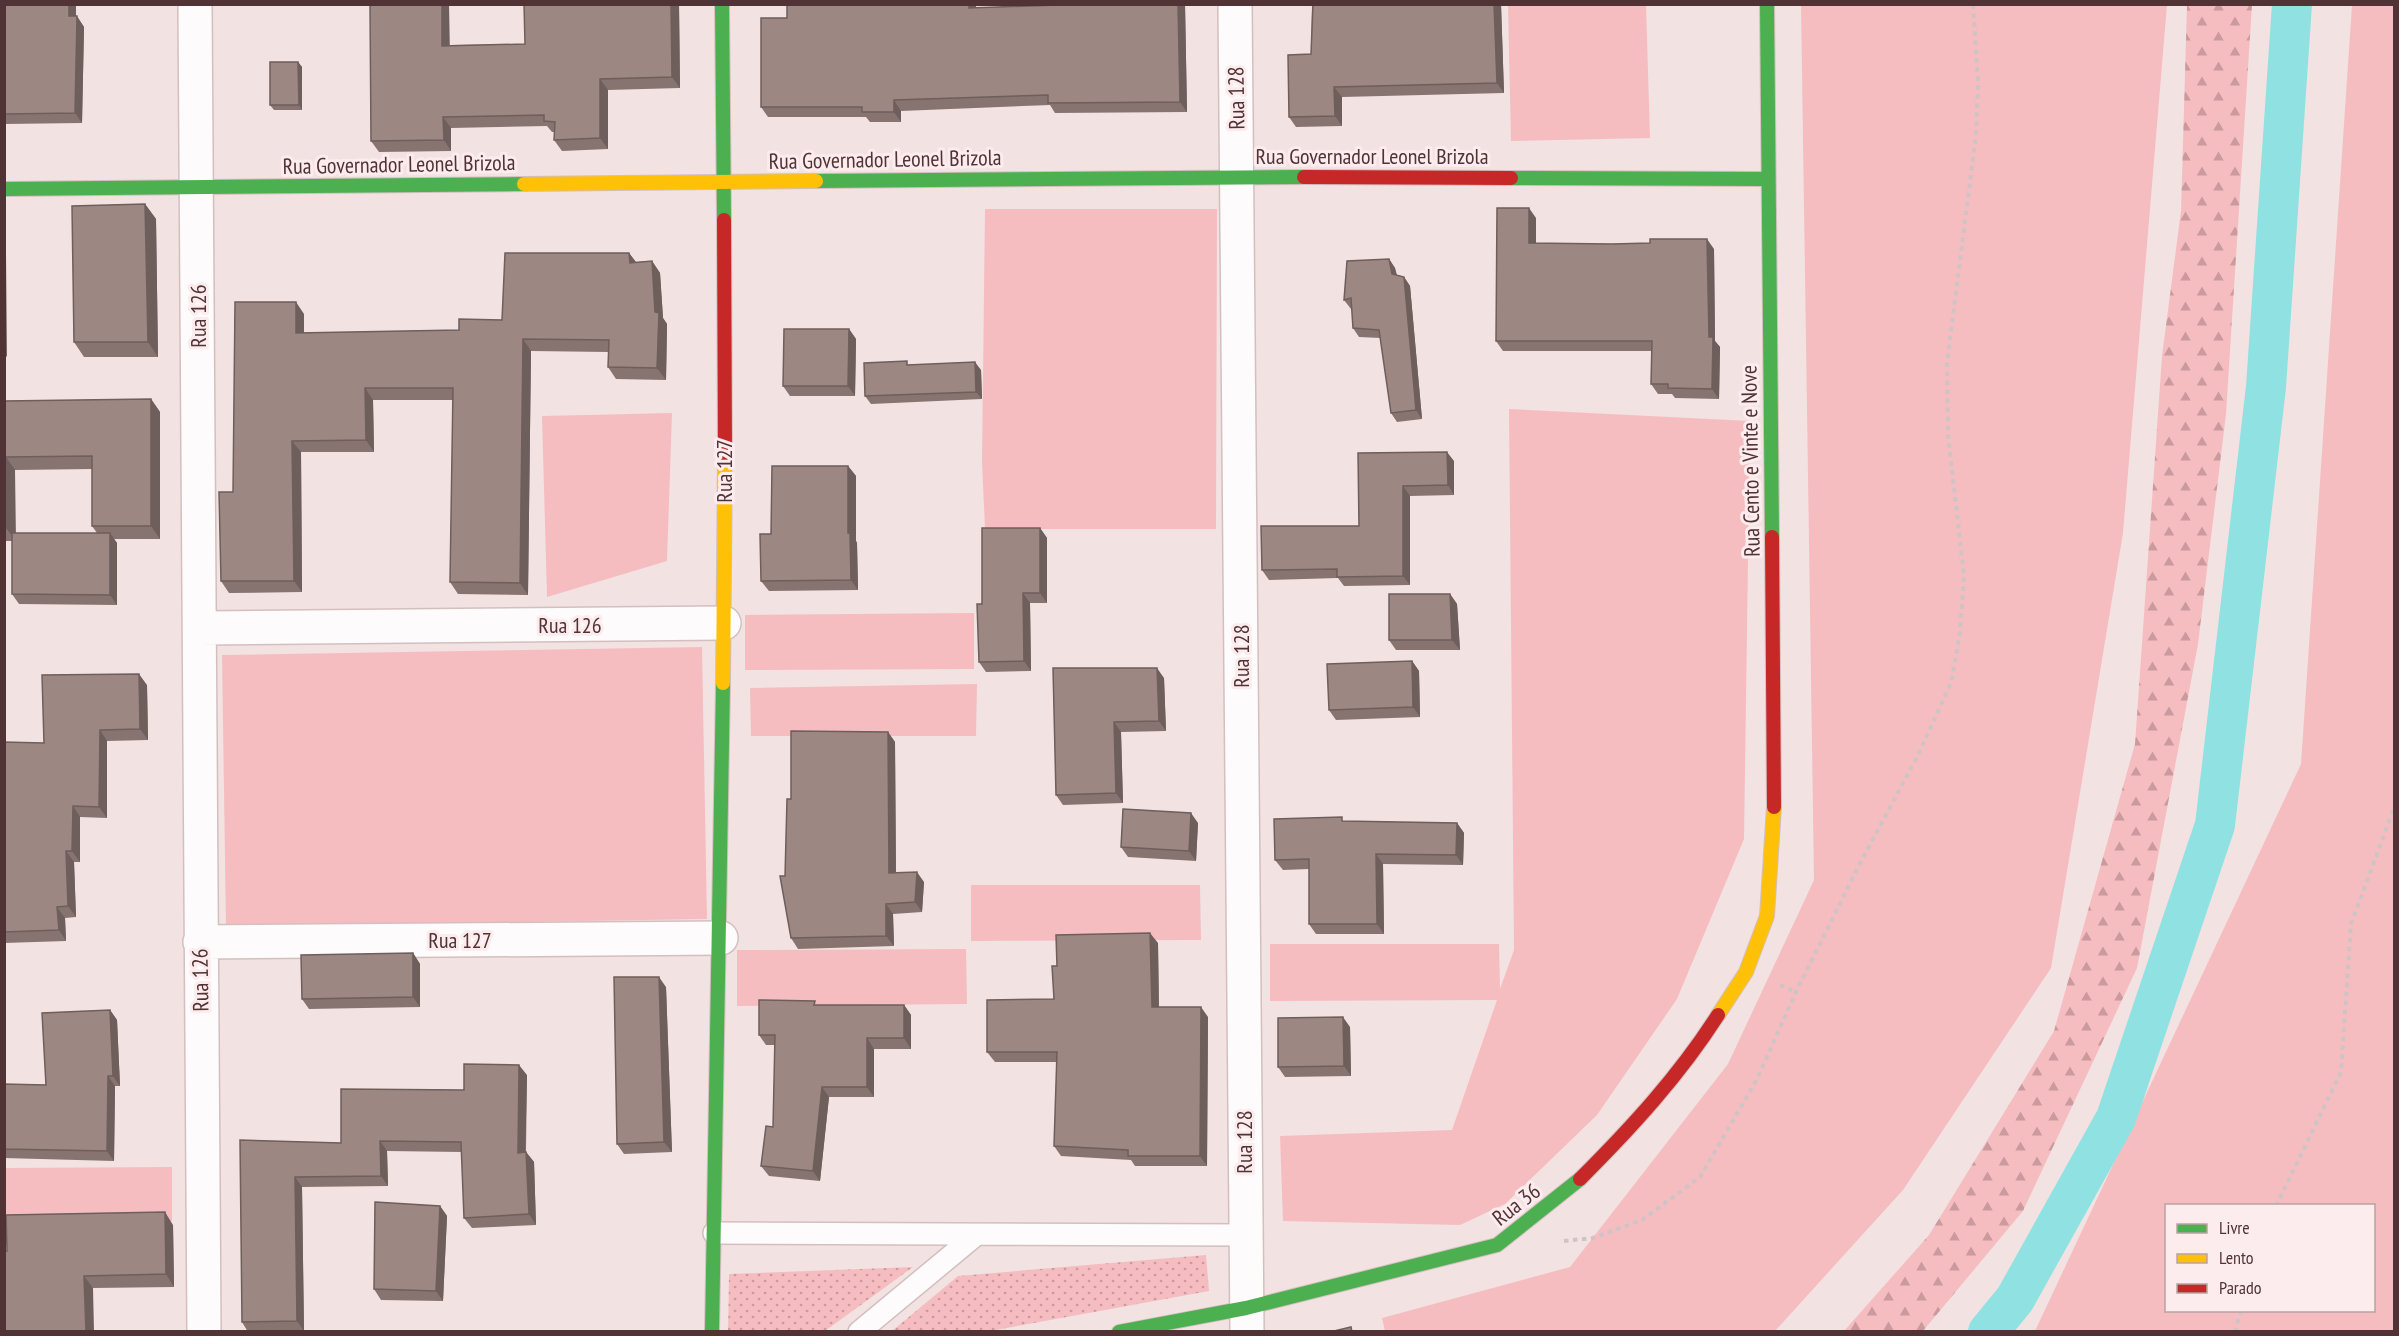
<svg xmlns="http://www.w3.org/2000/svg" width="2399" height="1336" font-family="'PT Sans Narrow',sans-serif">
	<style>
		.green { fill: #f6bdc1; fill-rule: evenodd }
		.forest { fill: url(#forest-firs) }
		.park { fill: url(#park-dots) }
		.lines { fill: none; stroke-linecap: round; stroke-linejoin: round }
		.canal { stroke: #8fe2e1; stroke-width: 40 }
		.lane-casing { stroke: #d4bfc0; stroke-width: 24 }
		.street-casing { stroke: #d4bfc0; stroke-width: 36 }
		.fast-casing { stroke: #d4bfc0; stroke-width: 16 }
		.slow-casing { stroke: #d4bfc0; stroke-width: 16 }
		.jam-casing { stroke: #d4bfc0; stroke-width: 16 }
		.path { stroke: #cec4c5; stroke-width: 4; stroke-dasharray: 4.5 4.5; stroke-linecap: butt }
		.lane { stroke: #fdfbfb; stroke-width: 21 }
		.street { stroke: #fdfbfb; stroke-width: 33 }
		.fast { stroke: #4caf50; stroke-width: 14 }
		.slow { stroke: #ffc107; stroke-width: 14 }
		.jam { stroke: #c62828; stroke-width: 14 }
		.wall { fill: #877471; fill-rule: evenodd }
		.shaded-wall { fill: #6e5e5c }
		.building { fill: #9d8783; stroke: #6e5e5c; stroke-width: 1.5 }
		.labels { text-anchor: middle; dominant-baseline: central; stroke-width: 6; stroke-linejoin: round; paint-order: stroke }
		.street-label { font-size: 22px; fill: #513335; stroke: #fceced }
	</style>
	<defs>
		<pattern id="forest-firs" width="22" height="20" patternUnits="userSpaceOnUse" patternTransform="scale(1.5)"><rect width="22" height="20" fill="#f6bdc1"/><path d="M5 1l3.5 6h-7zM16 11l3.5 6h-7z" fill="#ca9a9e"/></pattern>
		<pattern id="park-dots" width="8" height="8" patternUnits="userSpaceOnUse" patternTransform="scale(1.5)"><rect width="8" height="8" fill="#f6bdc1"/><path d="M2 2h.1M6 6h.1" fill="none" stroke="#ca9a9e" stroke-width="1.8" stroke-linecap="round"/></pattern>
	</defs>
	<rect width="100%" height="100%" fill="#f3e2e2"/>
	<path class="green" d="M 1508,5 L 1646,5 L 1650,138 L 1511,141 Z
		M 1801,5 L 2167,5 L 2123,533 L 2051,968 L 1903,1190 L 1775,1331 L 1385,1331 L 1382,1318 L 1570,1267 L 1728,1064 L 1814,880 Z
		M 2352,5 L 2394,5 L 2394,1331 L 2035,1331 L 2301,764 ZM 2166,1206 L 2374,1206 L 2374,1310 L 2166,1310 Z
		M 985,209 L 1217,209 L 1216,529 L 985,529 L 982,462 Z
		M 1509,409 L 1750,421 L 1744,839 L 1677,999 L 1597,1115 L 1505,1204 L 1460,1225 L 1283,1221 L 1280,1136 L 1452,1130 L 1497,1000 L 1270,1001 L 1270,944 L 1499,944 L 1500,989 L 1514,950 Z
		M 672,413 L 667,561 L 547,597 L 542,416 Z
		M 974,613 L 974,669 L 745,670 L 745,615 Z
		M 702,647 L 707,919 L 226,927 L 222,655 Z
		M 977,684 L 976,736 L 751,736 L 750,688 Z
		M 971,885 L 1200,885 L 1201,940 L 971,941 Z
		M 966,949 L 967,1004 L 737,1006 L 737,950 Z
		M 172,1167 L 172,1221 L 5,1222 L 4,1168 Z"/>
	<path class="forest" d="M 2187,5 L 2252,5 L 2226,414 L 2198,644 L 2137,968 L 2023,1211 L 1923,1331 L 1844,1331 L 1929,1235 L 2054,1031 L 2135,744 L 2162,356 L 2181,211 Z"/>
	<path class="park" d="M 1206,1255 L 1209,1291 L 990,1331 L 892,1331 L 958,1276 Z
		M 913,1267 L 825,1331 L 728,1332 L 729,1274 Z"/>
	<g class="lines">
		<path class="canal" d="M 1988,1332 L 2015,1299 L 2116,1118 L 2215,825 L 2266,387 L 2292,4"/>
		<defs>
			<path id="lane" d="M 714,1233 L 1245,1235
				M 859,1332 L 976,1235"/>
			<path id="street" d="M 195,4 C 200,447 199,889 204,1332
				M 1235,4 L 1247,1332
				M 200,628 L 724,623
				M 200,942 L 721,938"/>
			<path id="fast" d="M 722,4 L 724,220
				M 1767,4 L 1772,537
				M 1511,178 L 1767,179
				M 816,181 L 1304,177
				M 4,189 L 524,184
				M 712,1332 L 723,683
				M 1119,1332 L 1246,1308 L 1497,1245 L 1580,1179"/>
			<path id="slow" d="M 524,184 L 816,181
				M 723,683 L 725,456
				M 1718,1015 L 1746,972 L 1767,916 L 1774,807"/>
			<path id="jam" d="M 1304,177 L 1511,178
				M 724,220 L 725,456
				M 1772,537 L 1774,807
				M 1580,1179 C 1631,1128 1679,1076 1718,1015"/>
		</defs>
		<use href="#lane" class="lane-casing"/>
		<use href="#street" class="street-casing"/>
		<use href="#fast" class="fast-casing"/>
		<use href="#slow" class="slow-casing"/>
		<use href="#jam" class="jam-casing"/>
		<path class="path" d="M 1780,985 L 1796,992
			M 2276,1206 L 2341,1072 L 2351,924 L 2394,808
			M 1564,1241 L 1593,1238 L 1642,1220 L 1700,1177 L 1756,1081 L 1796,992 L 1857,869 L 1918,755 L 1951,683 L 1960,633 L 1964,575 L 1948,435 L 1947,363 L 1976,135 L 1978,82 L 1973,4
			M 2235,1332 L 2241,1310"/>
		<use href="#lane" class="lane"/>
		<use href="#street" class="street"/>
		<use href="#fast" class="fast"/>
		<use href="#slow" class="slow"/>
		<use href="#jam" class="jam"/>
	</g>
	<path class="wall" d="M 4,4 L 76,16 L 84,27 L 82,123 L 4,124 Z
		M 679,4 L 680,88 L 608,90 L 608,149 L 562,151 L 554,140 L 555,132 L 552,132 L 547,126 L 451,128 L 451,151 L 379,152 L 371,141 L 450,45 L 525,44 Z
		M 976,4 L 976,8 L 1085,4 L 1185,4 L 1187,112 L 1055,113 L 1050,105 L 901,111 L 901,122 L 870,122 L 866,117 L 768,117 L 761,107 L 787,18 Z
		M 1286,4 L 1501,4 L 1504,93 L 1342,97 L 1342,126 L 1296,127 L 1289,117 L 1311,54 L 1312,6 L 1287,6 Z
		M 298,62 L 302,67 L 302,110 L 274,110 L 270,105 Z
		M 145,204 L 156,219 L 158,357 L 84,357 L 74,342 Z
		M 1536,218 L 1536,243 L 1714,249 L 1715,341 L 1720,347 L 1719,399 L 1675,398 L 1672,394 L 1658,394 L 1651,384 L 1651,351 L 1503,351 L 1496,341 Z
		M 629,253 L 636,262 L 652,261 L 660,273 L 663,318 L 667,324 L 666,380 L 616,379 L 608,367 L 608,352 L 531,351 L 528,595 L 458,594 L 450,582 L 453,400 L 373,400 L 374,452 L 301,452 L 302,592 L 229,593 L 221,581 L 233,492 L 304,314 L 304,333 L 459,330 L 502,320 Z
		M 1389,259 L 1395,268 L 1397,275 L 1404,277 L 1410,286 L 1422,419 L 1397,422 L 1391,413 L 1381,338 L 1359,337 L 1353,328 L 1352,309 L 1351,309 L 1344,300 Z
		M 849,329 L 856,339 L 855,396 L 790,396 L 783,386 Z
		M 909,365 L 981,370 L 982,399 L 871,404 L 865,396 Z
		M 151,399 L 160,412 L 160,539 L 114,539 L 117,543 L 117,605 L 19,604 L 12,594 L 12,541 L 4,541 L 4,401 ZM 92,469 L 92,526 L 97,533 L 15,533 L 15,470 Z
		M 1358,453 L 1454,461 L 1454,495 L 1410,496 L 1410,585 L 1344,586 L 1338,578 L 1269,580 L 1262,570 L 1359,526 Z
		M 848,466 L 856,476 L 856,541 L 857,543 L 858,590 L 769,591 L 761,581 L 771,534 Z
		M 1040,528 L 1047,538 L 1047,603 L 1030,603 L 1031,671 L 986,672 L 979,662 L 982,604 Z
		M 1450,594 L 1457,604 L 1460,650 L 1396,650 L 1389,640 Z
		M 1412,661 L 1419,671 L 1420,717 L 1336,720 L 1329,710 Z
		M 1053,668 L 1164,678 L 1166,731 L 1121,732 L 1123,803 L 1063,805 L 1056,795 Z
		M 147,685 L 148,740 L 107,741 L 107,818 L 80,817 L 80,862 L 74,862 L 76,917 L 65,918 L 66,941 L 4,943 L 4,742 L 44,743 Z
		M 888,732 L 895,742 L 896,872 L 924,882 L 922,912 L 893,914 L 894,946 L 798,949 L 791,938 L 785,876 L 791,799 Z
		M 1345,821 L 1457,823 L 1464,833 L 1463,865 L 1383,864 L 1384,934 L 1316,934 L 1309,924 L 1309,869 L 1283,870 L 1275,860 Z
		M 1198,823 L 1196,861 L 1128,857 L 1121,847 Z
		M 1158,943 L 1159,1007 L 1208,1017 L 1207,1166 L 1135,1166 L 1131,1160 L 1061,1156 L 1054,1146 L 1057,1062 L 995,1062 L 987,1052 L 1054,999 L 1057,966 Z
		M 413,953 L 420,964 L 420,1007 L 309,1009 L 302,999 Z
		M 666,987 L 672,1152 L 624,1154 L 617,1144 Z
		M 817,1005 L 904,1005 L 911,1015 L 911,1049 L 874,1049 L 874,1097 L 829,1097 L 820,1181 L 769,1176 L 761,1166 L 773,1127 L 775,1045 L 766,1045 L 759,1035 Z
		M 110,1010 L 117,1020 L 120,1086 L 115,1086 L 114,1161 L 4,1158 L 4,1084 L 46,1085 Z
		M 1350,1027 L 1351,1076 L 1285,1077 L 1278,1067 Z
		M 527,1075 L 526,1152 L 534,1162 L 536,1225 L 472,1228 L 464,1218 L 462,1152 L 387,1151 L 388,1186 L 302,1187 L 304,1331 L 248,1332 L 242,1322 L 240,1140 L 341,1143 L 464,1090 Z
		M 440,1206 L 447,1216 L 443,1301 L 381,1300 L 374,1289 Z
		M 173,1225 L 174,1287 L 93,1288 L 4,1251 Z"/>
	<path class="shaded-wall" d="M 69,4 L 76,4 L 76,26 L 69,16 Z
		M 442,4 L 449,4 L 450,56 L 442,46 Z
		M 671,4 L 679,4 L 680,88 L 672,77 Z
		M 969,4 L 976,4 L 976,18 L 969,8 Z
		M 1178,4 L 1185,4 L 1187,112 L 1180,102 Z
		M 1494,4 L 1501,4 L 1504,93 L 1497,83 Z
		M 77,16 L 84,27 L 82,123 L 75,113 Z
		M 298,62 L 302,67 L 302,110 L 299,105 Z
		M 600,79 L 608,90 L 608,149 L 600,138 Z
		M 1334,87 L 1342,97 L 1342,126 L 1335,116 Z
		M 894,100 L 901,111 L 901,122 L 894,112 Z
		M 443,117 L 451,128 L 451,151 L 444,140 Z
		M 145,204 L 156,219 L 158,357 L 148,342 Z
		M 1529,208 L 1536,218 L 1536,253 L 1529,243 Z
		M 1707,239 L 1714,249 L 1715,341 L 1720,347 L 1719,399 L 1712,389 L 1709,337 Z
		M 4,252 L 6,254 L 7,357 L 4,354 Z
		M 629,253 L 638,265 L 630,263 Z
		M 1389,259 L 1395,268 L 1398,283 L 1392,274 Z
		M 652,261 L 660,273 L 663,318 L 667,324 L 666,380 L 657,368 L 655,312 Z
		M 1404,277 L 1410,286 L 1422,419 L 1416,410 Z
		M 296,302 L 304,314 L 304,345 L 296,333 Z
		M 849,329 L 856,339 L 855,396 L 848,386 Z
		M 523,339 L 531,351 L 528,595 L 520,583 Z
		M 975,362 L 981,370 L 982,399 L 976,392 Z
		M 365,388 L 373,400 L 374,452 L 366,440 Z
		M 151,399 L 160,412 L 160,539 L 151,526 Z
		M 292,441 L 301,452 L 302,592 L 294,581 Z
		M 1447,452 L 1454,461 L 1454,495 L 1448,485 Z
		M 6,457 L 15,470 L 16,541 L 6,528 Z
		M 848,466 L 856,476 L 856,541 L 857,543 L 858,590 L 851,580 L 848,533 Z
		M 1403,486 L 1410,496 L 1410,585 L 1403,576 Z
		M 1040,528 L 1047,538 L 1047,603 L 1040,593 Z
		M 110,533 L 117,543 L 117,605 L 110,595 Z
		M 1023,593 L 1030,603 L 1031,671 L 1024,661 Z
		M 1450,594 L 1457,604 L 1460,650 L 1452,640 Z
		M 1412,661 L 1419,671 L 1420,717 L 1413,707 Z
		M 1157,668 L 1164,678 L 1166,731 L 1159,721 Z
		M 139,674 L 147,685 L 148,740 L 140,729 Z
		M 1114,722 L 1121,732 L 1123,803 L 1116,793 Z
		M 100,730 L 107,741 L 107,818 L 99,807 Z
		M 888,732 L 895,742 L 896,883 L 889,873 Z
		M 73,806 L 80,817 L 80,862 L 72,851 Z
		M 1191,813 L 1198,823 L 1196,861 L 1189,851 Z
		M 1457,823 L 1464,833 L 1463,865 L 1456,855 Z
		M 66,851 L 74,862 L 76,917 L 68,906 Z
		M 1376,854 L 1383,864 L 1384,934 L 1377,924 Z
		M 917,872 L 924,882 L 922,912 L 915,902 Z
		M 886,904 L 893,914 L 894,946 L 886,936 Z
		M 57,907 L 65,918 L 66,941 L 59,930 Z
		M 1150,933 L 1158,943 L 1159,1017 L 1152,1007 Z
		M 413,953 L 420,964 L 420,1007 L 413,997 Z
		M 659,977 L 666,987 L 672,1152 L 664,1142 Z
		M 904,1005 L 911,1015 L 911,1049 L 904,1038 Z
		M 1201,1007 L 1208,1017 L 1207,1166 L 1200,1156 Z
		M 110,1010 L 117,1020 L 120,1086 L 113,1076 Z
		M 1343,1017 L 1350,1027 L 1351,1076 L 1344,1066 Z
		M 867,1038 L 874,1049 L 874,1097 L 867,1087 Z
		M 519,1065 L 527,1075 L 525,1163 L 518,1153 Z
		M 108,1076 L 115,1086 L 114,1161 L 107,1151 Z
		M 822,1087 L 829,1097 L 820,1181 L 813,1171 Z
		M 380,1141 L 387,1151 L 388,1186 L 381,1176 Z
		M 526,1152 L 534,1162 L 536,1225 L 529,1214 Z
		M 295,1177 L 302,1187 L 304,1331 L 297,1321 Z
		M 440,1206 L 447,1216 L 443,1301 L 436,1291 Z
		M 165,1212 L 173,1225 L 174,1287 L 166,1274 Z
		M 84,1276 L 93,1288 L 94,1332 L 86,1332 Z"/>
	<path class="building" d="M 4,4 L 69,4 L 69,16 L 77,16 L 75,113 L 4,114 Z
		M 370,4 L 442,4 L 442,46 L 525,44 L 524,4 L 671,4 L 672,77 L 600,79 L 600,138 L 554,140 L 555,122 L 544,121 L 544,115 L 443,117 L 444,140 L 371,141 Z
		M 787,4 L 969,4 L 969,8 L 1085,4 L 1178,4 L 1180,102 L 1048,103 L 1048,95 L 894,100 L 894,112 L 862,112 L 862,107 L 761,107 L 761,18 L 787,18 Z
		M 1313,4 L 1494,4 L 1497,83 L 1334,87 L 1335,116 L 1289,117 L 1288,55 L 1311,54 Z
		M 270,62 L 298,62 L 299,105 L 270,105 Z
		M 145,204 L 148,342 L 74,342 L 72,206 Z
		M 1497,208 L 1529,208 L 1529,243 L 1612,244 L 1650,243 L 1650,239 L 1707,239 L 1709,337 L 1713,337 L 1712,389 L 1668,388 L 1668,384 L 1651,384 L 1652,341 L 1496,341 Z
		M 505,253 L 629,253 L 630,263 L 652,261 L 655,312 L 659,313 L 657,368 L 608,367 L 609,340 L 523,339 L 520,583 L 450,582 L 453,388 L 365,388 L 366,440 L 292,441 L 294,581 L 221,581 L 219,492 L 233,492 L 235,302 L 296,302 L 296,333 L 459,330 L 459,319 L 502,320 Z
		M 1389,259 L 1392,274 L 1404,277 L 1416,410 L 1391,413 L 1379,330 L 1353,328 L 1351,298 L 1344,300 L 1347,261 Z
		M 784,329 L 849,329 L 848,386 L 783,386 Z
		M 907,361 L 907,365 L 975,362 L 976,392 L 865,396 L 864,363 Z
		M 151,399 L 151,526 L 92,526 L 92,456 L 6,457 L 6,528 L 4,528 L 4,401 Z
		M 1447,452 L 1448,485 L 1403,486 L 1403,576 L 1337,577 L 1337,569 L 1262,570 L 1261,526 L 1359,526 L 1358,453 Z
		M 772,466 L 848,466 L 848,533 L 850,533 L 851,580 L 761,581 L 760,534 L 771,534 Z
		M 982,528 L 1040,528 L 1040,593 L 1023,593 L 1024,661 L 979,662 L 977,604 L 982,604 Z
		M 12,533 L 110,533 L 110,595 L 12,594 Z
		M 1389,594 L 1450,594 L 1452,640 L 1389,640 Z
		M 1412,661 L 1413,707 L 1329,710 L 1327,664 Z
		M 1053,668 L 1157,668 L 1159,721 L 1114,722 L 1116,793 L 1056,795 Z
		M 139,674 L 140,729 L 100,730 L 99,807 L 73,806 L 72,851 L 66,851 L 68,906 L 57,907 L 59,930 L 4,932 L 4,742 L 44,743 L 42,675 Z
		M 791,731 L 888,732 L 889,873 L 917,872 L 915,902 L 886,904 L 886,936 L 791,938 L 780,876 L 785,876 L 787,799 L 791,799 Z
		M 1123,809 L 1191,813 L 1189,851 L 1121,847 Z
		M 1342,817 L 1342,821 L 1457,823 L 1456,855 L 1376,854 L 1377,924 L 1309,924 L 1309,859 L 1275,860 L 1274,819 Z
		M 1150,933 L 1152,1007 L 1201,1007 L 1200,1156 L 1128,1156 L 1128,1150 L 1054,1146 L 1057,1052 L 987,1052 L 987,1000 L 1054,999 L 1052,966 L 1057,966 L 1056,935 Z
		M 413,953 L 413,997 L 302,999 L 301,955 Z
		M 614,977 L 659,977 L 664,1142 L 617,1144 Z
		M 759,1000 L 815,1001 L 814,1005 L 904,1005 L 904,1038 L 867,1038 L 867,1087 L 822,1087 L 813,1171 L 761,1166 L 766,1126 L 773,1127 L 775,1035 L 759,1035 Z
		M 110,1010 L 113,1076 L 108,1076 L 107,1151 L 4,1149 L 4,1084 L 46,1085 L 42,1013 Z
		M 1343,1017 L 1344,1066 L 1278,1067 L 1278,1018 Z
		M 464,1064 L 519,1065 L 518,1153 L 526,1152 L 529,1214 L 464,1218 L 461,1142 L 380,1141 L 381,1176 L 295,1177 L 297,1321 L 242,1322 L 240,1140 L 341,1143 L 341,1089 L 464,1090 Z
		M 375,1202 L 440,1206 L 436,1291 L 374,1289 Z
		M 165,1212 L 166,1274 L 84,1276 L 86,1332 L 4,1332 L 4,1251 L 7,1251 L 6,1215 Z
		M 1351,1327 L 1352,1332 L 1330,1332 Z"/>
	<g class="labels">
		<g class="street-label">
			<text transform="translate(1236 98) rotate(-91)">Rua 128</text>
			<text x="1372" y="156">Rua Governador Leonel Brizola</text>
			<text transform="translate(885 159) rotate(-1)">Rua Governador Leonel Brizola</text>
			<text transform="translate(399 164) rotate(-1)">Rua Governador Leonel Brizola</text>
			<text transform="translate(198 316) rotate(-90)">Rua 126</text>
			<text transform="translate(1750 461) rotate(-91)">Rua Cento e Vinte e Nove</text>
			<text transform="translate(724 471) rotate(-90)">Rua 127</text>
			<text x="570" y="625">Rua 126</text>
			<text transform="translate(1241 656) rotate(-90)">Rua 128</text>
			<text x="460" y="940">Rua 127</text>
			<text transform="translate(200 980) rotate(-91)">Rua 126</text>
			<text transform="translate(1244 1142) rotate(-90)">Rua 128</text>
			<text transform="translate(1516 1204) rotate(-38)">Rua 36</text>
		</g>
	</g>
	<rect width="2399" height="1336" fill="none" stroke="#513335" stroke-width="12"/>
	<rect x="2165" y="1204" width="210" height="108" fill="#fceced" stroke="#b8a2a3" stroke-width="1.5"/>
	<rect x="2177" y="1224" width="30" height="9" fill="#4caf50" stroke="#b8a2a3" stroke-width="1.5"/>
	<text x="2219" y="1234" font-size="18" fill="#513335">Livre</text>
	<rect x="2177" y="1254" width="30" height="9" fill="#ffc107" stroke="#b8a2a3" stroke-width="1.5"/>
	<text x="2219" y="1264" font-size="18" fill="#513335">Lento</text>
	<rect x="2177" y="1284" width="30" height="9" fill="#c62828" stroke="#b8a2a3" stroke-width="1.5"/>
	<text x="2219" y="1294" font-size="18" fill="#513335">Parado</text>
</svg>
